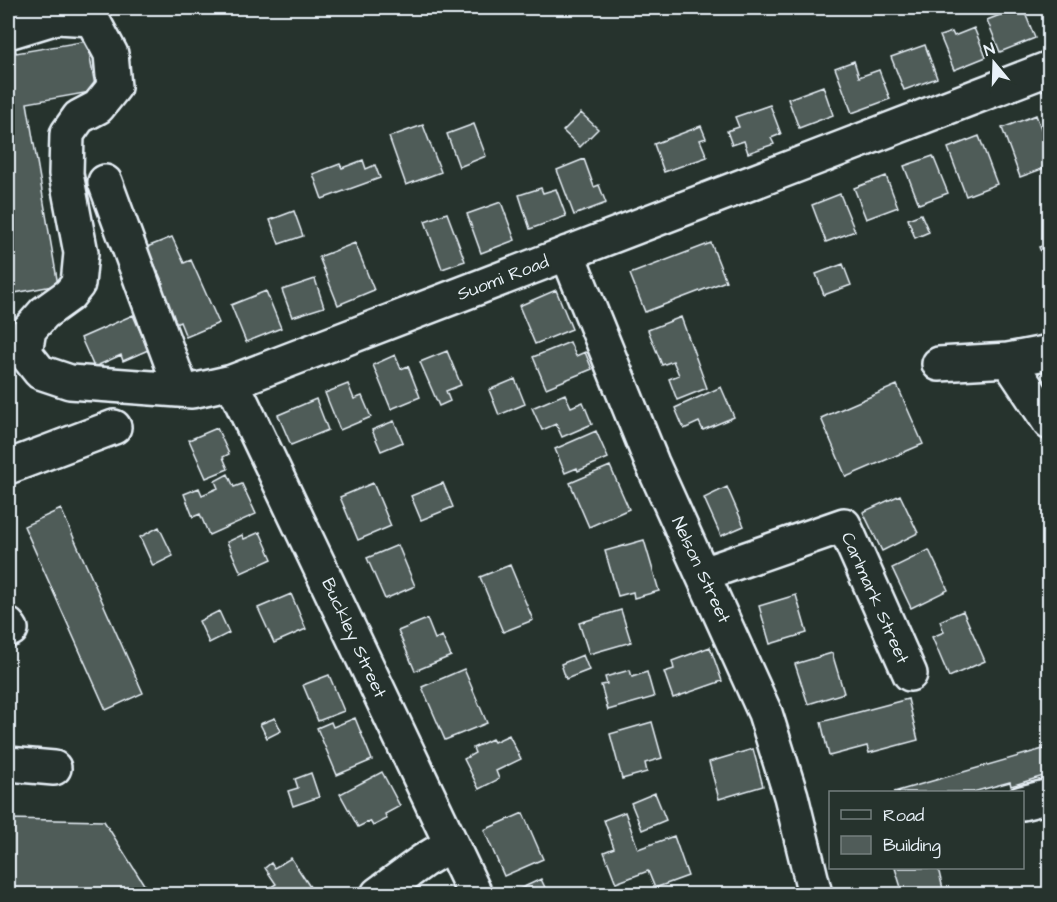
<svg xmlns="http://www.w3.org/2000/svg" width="1057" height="902" font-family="'Architects Daughter',sans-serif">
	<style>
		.building { fill: #505c59; stroke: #e8f1f8; stroke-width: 1.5 }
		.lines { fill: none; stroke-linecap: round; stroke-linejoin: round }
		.minor-casing { stroke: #e8f1f8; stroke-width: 38 }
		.minor { stroke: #26332d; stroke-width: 33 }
		.labels { text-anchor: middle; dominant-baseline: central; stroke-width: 4.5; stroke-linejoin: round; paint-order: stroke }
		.street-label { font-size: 18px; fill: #e8f1f8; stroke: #26332d }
	</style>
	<rect width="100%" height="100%" fill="#26332d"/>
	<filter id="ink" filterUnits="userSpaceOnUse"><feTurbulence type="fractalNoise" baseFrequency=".0167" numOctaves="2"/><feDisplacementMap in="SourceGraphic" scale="12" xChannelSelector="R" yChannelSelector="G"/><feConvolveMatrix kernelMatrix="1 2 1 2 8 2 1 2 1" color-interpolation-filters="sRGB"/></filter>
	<g filter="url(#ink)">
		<path class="building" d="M 1018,8 L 1023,8 L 1035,38 L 1000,52 L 987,20 Z
			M 974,28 L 986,57 L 954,70 L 940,36 L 952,32 L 954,36 Z
			M 87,41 L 96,91 L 27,103 L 58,285 L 9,294 L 8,287 L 8,43 L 14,42 L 16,53 Z
			M 925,45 L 937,78 L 904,90 L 891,57 Z
			M 854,61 L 859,77 L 879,70 L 890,99 L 852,113 L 835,68 Z
			M 823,86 L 833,115 L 799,128 L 788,99 Z
			M 770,105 L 781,134 L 771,138 L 774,144 L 748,153 L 744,141 L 732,145 L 727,131 L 739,127 L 735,117 Z
			M 581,113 L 598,129 L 580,147 L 563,131 Z
			M 1036,115 L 1050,152 L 1050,166 L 1020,177 L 1002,128 Z
			M 474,124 L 486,156 L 459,167 L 447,134 Z
			M 423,125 L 441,172 L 406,185 L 389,137 Z
			M 701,126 L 706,138 L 700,140 L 707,157 L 664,172 L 654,144 Z
			M 979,136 L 997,184 L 966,196 L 948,148 Z
			M 933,156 L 948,193 L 919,204 L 904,166 Z
			M 584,159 L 594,187 L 599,185 L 606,203 L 574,215 L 557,170 Z
			M 363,160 L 366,169 L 375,165 L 380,178 L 322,199 L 313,174 L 340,164 L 342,168 Z
			M 886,176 L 898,207 L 866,219 L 854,188 Z
			M 541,188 L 543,193 L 556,189 L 566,216 L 530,229 L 519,195 Z
			M 840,194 L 855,231 L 826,242 L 812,205 Z
			M 501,202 L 515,240 L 481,253 L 467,214 Z
			M 294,211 L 303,236 L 279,244 L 270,220 Z
			M 447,213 L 465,261 L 442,269 L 425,221 Z
			M 921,214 L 929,232 L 915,238 L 908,219 Z
			M 172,237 L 184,263 L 191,260 L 219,323 L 186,337 L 180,322 L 173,325 L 156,286 L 163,283 L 147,247 Z
			M 355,243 L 374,290 L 338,305 L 319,257 Z
			M 711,243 L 726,281 L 645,312 L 630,274 Z
			M 1050,243 L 1050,269 L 1048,269 L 1039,247 Z
			M 843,264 L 851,285 L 824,295 L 816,274 Z
			M 315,279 L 324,307 L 292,317 L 282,290 Z
			M 556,290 L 572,329 L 535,344 L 519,306 Z
			M 266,291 L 281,328 L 246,342 L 231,305 Z
			M 133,315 L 148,350 L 123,361 L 121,355 L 94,367 L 81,338 Z
			M 681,317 L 707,388 L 677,400 L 669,379 L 679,375 L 673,361 L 662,365 L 648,330 Z
			M 570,342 L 576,356 L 585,352 L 592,369 L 546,388 L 533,357 Z
			M 447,351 L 461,385 L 446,391 L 450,401 L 439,406 L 420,362 Z
			M 395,355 L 401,369 L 408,366 L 420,397 L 391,409 L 373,365 Z
			M 515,379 L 525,404 L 499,415 L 489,390 Z
			M 348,384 L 354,399 L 362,396 L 371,417 L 340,430 L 325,393 Z
			M 897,385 L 923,444 L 846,477 L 821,418 Z
			M 721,387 L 734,417 L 703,430 L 699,422 L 684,429 L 675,408 Z
			M 565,394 L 571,407 L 583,402 L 592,424 L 562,437 L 556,424 L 542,430 L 532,408 Z
			M 316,399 L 328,430 L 291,445 L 278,415 Z
			M 394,421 L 403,442 L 381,451 L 372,430 Z
			M 217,428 L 229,454 L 223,457 L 228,469 L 206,478 L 189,440 Z
			M 596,431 L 608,458 L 578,471 L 577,468 L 565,473 L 555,449 Z
			M 610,466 L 629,509 L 589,527 L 570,483 Z
			M 228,474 L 234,487 L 242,484 L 256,514 L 209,535 L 200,514 L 193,517 L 184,494 L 199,488 L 202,495 L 218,488 L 215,481 Z
			M 373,483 L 391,526 L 358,540 L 340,497 Z
			M 443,483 L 453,507 L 421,520 L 411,496 Z
			M 727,487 L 744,526 L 721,536 L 704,498 Z
			M 900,495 L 918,533 L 882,551 L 863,512 Z
			M 61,509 L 143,693 L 106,710 L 24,526 Z
			M 159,527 L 173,556 L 153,566 L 140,537 Z
			M 260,532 L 272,559 L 241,573 L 227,542 L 242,535 L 244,539 Z
			M 644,540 L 659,591 L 634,598 L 633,592 L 618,596 L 605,551 Z
			M 398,545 L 415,586 L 385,599 L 367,558 Z
			M 929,550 L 948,590 L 911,608 L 892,568 Z
			M 510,565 L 533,620 L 503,632 L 480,577 Z
			M 291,594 L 306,629 L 274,643 L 258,608 Z
			M 796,595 L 807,633 L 770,644 L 759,606 Z
			M 621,610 L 631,642 L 589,654 L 579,623 Z
			M 219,611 L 229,633 L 209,643 L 199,621 Z
			M 963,611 L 985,661 L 949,677 L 932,637 L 944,632 L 940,621 Z
			M 427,619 L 435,639 L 442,636 L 451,656 L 415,671 L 398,631 Z
			M 710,647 L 722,681 L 673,698 L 664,672 L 674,669 L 672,661 Z
			M 832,653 L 844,693 L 808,704 L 795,664 Z
			M 583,655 L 589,670 L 566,679 L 561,664 Z
			M 464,669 L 487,723 L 445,740 L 422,687 Z
			M 630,670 L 632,677 L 647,672 L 654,697 L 608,710 L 601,685 L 607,684 L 605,677 Z
			M 329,675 L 344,711 L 318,721 L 303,685 Z
			M 908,699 L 918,740 L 869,753 L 867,746 L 829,756 L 821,722 Z
			M 275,718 L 281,731 L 267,738 L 260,724 Z
			M 355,718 L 372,760 L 337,775 L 317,728 L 331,722 L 333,727 Z
			M 652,722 L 662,758 L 645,763 L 647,772 L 622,779 L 610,734 Z
			M 509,735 L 521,759 L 496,771 L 499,779 L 479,789 L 464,759 L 475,753 L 473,748 L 492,739 L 494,742 Z
			M 1050,747 L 1050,774 L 1011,786 L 1010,782 L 973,792 L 894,792 Z
			M 753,749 L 763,786 L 719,799 L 709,762 Z
			M 382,772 L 400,806 L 385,814 L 387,819 L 373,826 L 370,821 L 358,827 L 340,794 Z
			M 311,773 L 319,797 L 293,806 L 288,791 L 298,788 L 295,779 Z
			M 655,793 L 666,820 L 642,830 L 631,803 Z
			M 625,812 L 638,849 L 674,836 L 688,876 L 655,888 L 648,871 L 616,883 L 604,852 L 614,848 L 604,820 Z
			M 523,813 L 543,859 L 504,876 L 484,830 Z
			M 8,819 L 104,821 L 150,894 L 69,894 L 66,890 L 8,889 Z
			M 291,858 L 314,893 L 312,894 L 275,894 L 271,887 L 276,884 L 265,868 L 271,863 L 274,868 Z
			M 895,868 L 938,868 L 943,889 L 938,890 L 939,894 L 903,894 Z
			M 541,879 L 548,894 L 509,894 Z"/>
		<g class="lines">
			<defs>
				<path id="minor" d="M 8,32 L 57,17 L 92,19 L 111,54 L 114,87 L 98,107 L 79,117 L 67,134 L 66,174 L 81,253 L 78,284 L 69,295 L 44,313 L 29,330 L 25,353 L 40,372 L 70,382 L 192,391 L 232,382 L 1050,68
					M 105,182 L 181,389
					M 567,253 L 652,463 L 765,713 L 791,796 L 815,894
					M 1008,360 L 1050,423
					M 939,364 L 1008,360 L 1050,352
					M 232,382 L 475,894
					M 8,467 L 114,427
					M 703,574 L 844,525 L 910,674
					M 8,625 L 11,629
					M 8,764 L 54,768
					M 1022,803 L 1050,796
					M 378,894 L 423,861 L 451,844"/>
			</defs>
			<use href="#minor" class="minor-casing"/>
			<use href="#minor" class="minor"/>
		</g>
	</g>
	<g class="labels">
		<g class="street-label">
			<text transform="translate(503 278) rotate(-21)">Suomi Road</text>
			<text transform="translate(701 570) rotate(65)">Nelson Street</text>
			<text transform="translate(875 598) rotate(66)">Carlmark Street</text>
			<text transform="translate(354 638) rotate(65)">Buckley Street</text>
		</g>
	</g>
	<rect width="1057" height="902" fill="none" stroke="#26332d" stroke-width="30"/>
	<rect x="15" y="15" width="1027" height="872" fill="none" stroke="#e8f1f8" stroke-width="2" filter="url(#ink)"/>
	<rect x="829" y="791" width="195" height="78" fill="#26332d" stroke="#747f7e" stroke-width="1.5"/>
	<rect x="841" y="810" width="30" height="9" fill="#26332d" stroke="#747f7e" stroke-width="1.5"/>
	<text x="883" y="821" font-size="18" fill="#e8f1f8">Road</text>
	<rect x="841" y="836" width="30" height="18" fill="#505c59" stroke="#747f7e" stroke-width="1.5"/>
	<text x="883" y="851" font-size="18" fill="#e8f1f8">Building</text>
	<g transform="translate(994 63) rotate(341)" stroke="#26332d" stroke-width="4.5" paint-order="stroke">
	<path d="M0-4.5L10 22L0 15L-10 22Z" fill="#e8f1f8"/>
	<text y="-9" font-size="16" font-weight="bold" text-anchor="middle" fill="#e8f1f8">N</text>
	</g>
</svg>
